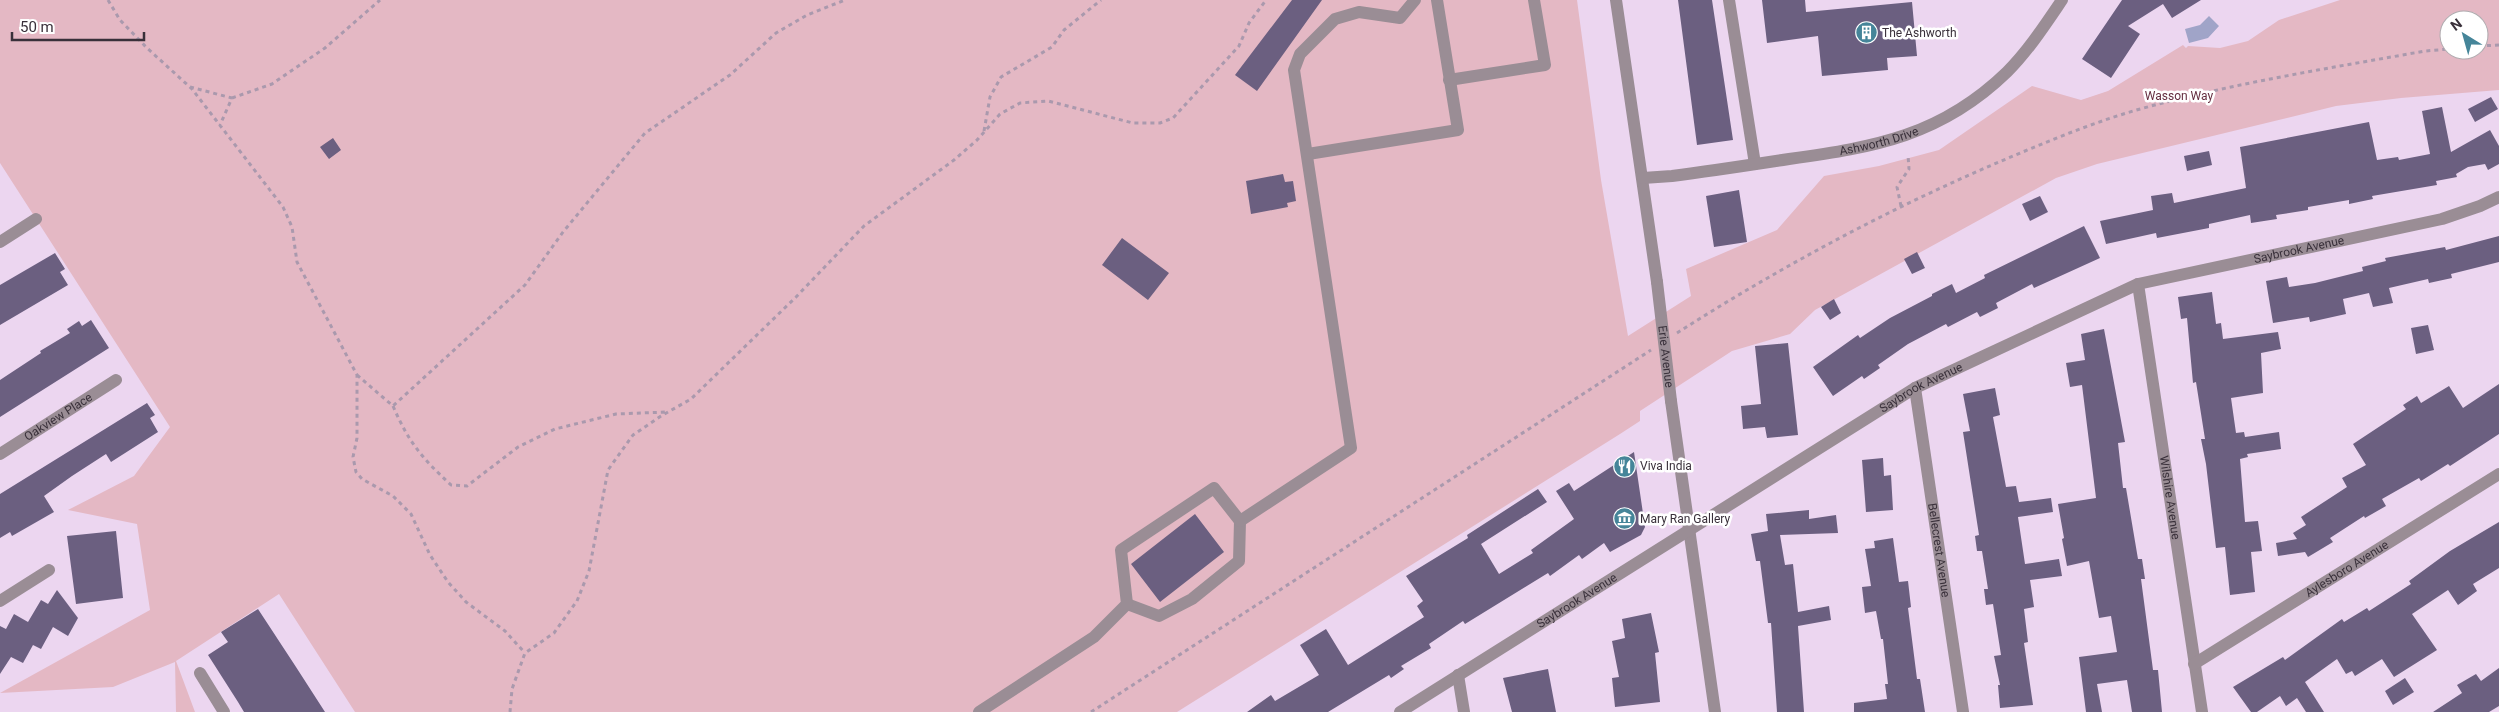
<svg xmlns="http://www.w3.org/2000/svg" width="2499" height="712" font-family="Roboto,sans-serif">
	<style>
		.green { fill: #e4b8c4; fill-rule: evenodd }
		.water { fill: #a0a4c8 }
		.building { fill: #6b5f80 }
		.lines { fill: none; stroke-linecap: round; stroke-linejoin: round }
		.path { stroke: #aa99ad; stroke-width: 3; stroke-dasharray: 4 4; stroke-linecap: butt }
		.minor { stroke: #9a8d95; stroke-width: 12 }
		.minor-bridge { stroke: #9a8d95; stroke-width: 12 }
		.labels { text-anchor: middle; dominant-baseline: central; stroke-width: 5; stroke-linejoin: round; paint-order: stroke }
		.poi-label { font-size: 12px; fill: #39303a; stroke: #fff; text-anchor: start }
		.park-label { font-size: 12px; fill: #642d3f; stroke: #fff }
		.street-label { font-size: 12px; fill: #39303a; stroke: #fff }
	</style>
	<rect width="100%" height="100%" fill="#ecd6f0"/>
	<path class="green" d="M 0,0 L 1577,0 L 1601,180 L 1628,336 L 1691,296 L 1686,269 L 1777,230 L 1824,176 L 1879,166 L 1939,150 L 2032,86 L 2081,100 L 2108,91 L 2183,45 L 2186,48 L 2188,46 L 2220,48 L 2248,41 L 2279,20 L 2340,0 L 2499,0 L 2499,90 L 2401,98 L 2336,106 L 2097,164 L 2056,178 L 1815,310 L 1790,334 L 1732,351 L 1640,411 L 1640,421 L 1620,434 L 1177,712 L 355,712 L 279,594 L 176,661 L 195,712 L 176,712 L 175,662 L 113,687 L 0,693 L 150,610 L 137,524 L 68,510 L 134,476 L 170,427 L 0,163 ZM 2449,20 L 2479,20 L 2479,50 L 2449,50 Z"/>
	<path class="water" d="M 2209,16 L 2219,26 L 2208,38 L 2189,43 L 2185,29 L 2200,25 Z"/>
	<path class="building" d="M 1292,0 L 1322,0 L 1257,91 L 1235,75 Z
		M 1678,0 L 1712,0 L 1733,140 L 1697,145 Z
		M 1762,0 L 1805,0 L 1806,12 L 1912,2 L 1917,56 L 1887,58 L 1888,70 L 1822,76 L 1818,36 L 1767,43 Z
		M 2122,0 L 2201,0 L 2172,18 L 2163,4 L 2128,26 L 2140,34 L 2111,78 L 2082,59 Z
		M 2491,97 L 2498,109 L 2475,122 L 2468,109 Z
		M 2442,107 L 2451,152 L 2490,130 L 2499,146 L 2499,164 L 2488,170 L 2485,164 L 2468,167 L 2456,174 L 2457,177 L 2436,181 L 2437,185 L 2372,196 L 2373,199 L 2349,204 L 2349,200 L 2308,207 L 2308,210 L 2276,215 L 2277,219 L 2251,223 L 2250,215 L 2209,224 L 2209,228 L 2157,238 L 2156,233 L 2106,244 L 2100,221 L 2153,210 L 2151,196 L 2172,193 L 2174,203 L 2246,188 L 2240,147 L 2369,122 L 2377,160 L 2398,157 L 2399,160 L 2430,154 L 2422,111 Z
		M 333,138 L 341,150 L 329,159 L 320,147 Z
		M 2209,151 L 2212,165 L 2187,171 L 2184,156 Z
		M 1283,174 L 1285,182 L 1293,181 L 1296,201 L 1287,203 L 1288,207 L 1251,214 L 1246,181 Z
		M 1739,190 L 1747,242 L 1714,247 L 1706,196 Z
		M 2040,196 L 2048,212 L 2030,221 L 2022,204 Z
		M 2084,226 L 2100,258 L 2034,288 L 2032,284 L 1996,303 L 1998,308 L 1980,317 L 1977,312 L 1948,327 L 1946,324 L 1908,344 L 1878,365 L 1880,368 L 1864,379 L 1862,376 L 1833,396 L 1813,367 L 1858,335 L 1860,338 L 1890,318 L 1932,296 L 1932,294 L 1952,284 L 1956,293 L 1985,278 L 1984,275 Z
		M 2499,236 L 2499,262 L 2451,274 L 2452,278 L 2429,283 L 2428,279 L 2389,288 L 2393,303 L 2373,307 L 2369,293 L 2343,299 L 2346,314 L 2310,322 L 2309,317 L 2273,323 L 2266,281 L 2287,277 L 2289,287 L 2315,283 L 2363,271 L 2362,267 L 2386,261 L 2385,258 L 2445,247 L 2446,250 Z
		M 1122,238 L 1169,273 L 1148,300 L 1102,265 Z
		M 1917,252 L 1925,268 L 1912,274 L 1904,259 Z
		M 55,253 L 65,269 L 60,272 L 68,285 L 0,325 L 0,285 Z
		M 2212,292 L 2216,324 L 2221,323 L 2223,339 L 2278,332 L 2281,349 L 2261,353 L 2263,393 L 2231,398 L 2236,433 L 2244,432 L 2245,437 L 2279,432 L 2281,449 L 2247,454 L 2248,457 L 2240,459 L 2245,522 L 2258,521 L 2262,551 L 2251,552 L 2255,592 L 2230,595 L 2225,547 L 2216,548 L 2206,464 L 2201,439 L 2205,439 L 2196,382 L 2193,383 L 2187,318 L 2181,319 L 2178,297 Z
		M 1834,299 L 1841,313 L 1830,320 L 1821,307 Z
		M 91,320 L 109,348 L 0,417 L 0,380 L 41,353 L 40,351 L 70,333 L 67,329 L 79,321 L 82,326 Z
		M 2428,325 L 2434,350 L 2416,354 L 2411,328 Z
		M 2104,329 L 2125,442 L 2118,443 L 2123,488 L 2126,488 L 2138,559 L 2142,559 L 2145,579 L 2141,579 L 2153,670 L 2158,670 L 2162,712 L 2132,712 L 2127,680 L 2097,684 L 2102,712 L 2086,712 L 2079,657 L 2117,652 L 2111,616 L 2099,618 L 2089,561 L 2067,566 L 2062,539 L 2064,538 L 2058,504 L 2096,498 L 2082,385 L 2070,387 L 2066,363 L 2085,360 L 2081,334 Z
		M 1788,343 L 1798,435 L 1767,438 L 1765,427 L 1743,429 L 1741,406 L 1761,404 L 1755,346 Z
		M 2499,384 L 2499,434 L 2450,466 L 2448,464 L 2421,481 L 2419,478 L 2382,499 L 2386,506 L 2365,518 L 2364,516 L 2330,538 L 2333,542 L 2308,557 L 2305,552 L 2278,556 L 2276,543 L 2297,539 L 2293,533 L 2306,525 L 2301,517 L 2347,487 L 2342,478 L 2366,465 L 2353,444 L 2406,409 L 2403,405 L 2417,396 L 2421,403 L 2449,386 L 2463,408 Z
		M 1995,388 L 2000,415 L 1993,417 L 2006,487 L 2016,486 L 2019,502 L 2051,498 L 2053,512 L 2018,517 L 2025,564 L 2059,559 L 2062,576 L 2030,580 L 2034,607 L 2024,609 L 2028,642 L 2024,643 L 2033,705 L 2000,708 L 1998,685 L 2000,685 L 1994,656 L 2001,655 L 1993,604 L 1986,605 L 1984,589 L 1988,589 L 1982,551 L 1977,551 L 1975,536 L 1979,535 L 1963,432 L 1970,431 L 1963,394 Z
		M 147,403 L 155,415 L 150,418 L 158,432 L 111,462 L 106,454 L 72,476 L 44,496 L 54,512 L 12,536 L 10,532 L 0,538 L 0,494 Z
		M 1634,452 L 1645,527 L 1641,535 L 1610,552 L 1604,543 L 1582,559 L 1579,555 L 1550,576 L 1548,573 L 1465,624 L 1463,621 L 1429,644 L 1431,648 L 1401,666 L 1404,669 L 1391,678 L 1389,675 L 1328,712 L 1247,712 L 1271,695 L 1275,701 L 1319,675 L 1300,645 L 1326,629 L 1348,665 L 1424,617 L 1417,606 L 1423,601 L 1406,576 L 1468,538 L 1467,535 L 1538,489 L 1547,502 L 1481,544 L 1499,574 L 1533,553 L 1531,550 L 1574,519 L 1556,491 L 1569,483 L 1574,491 Z
		M 1883,458 L 1884,476 L 1891,475 L 1893,510 L 1866,512 L 1862,460 Z
		M 1809,510 L 1809,519 L 1836,515 L 1838,533 L 1780,535 L 1785,565 L 1793,564 L 1798,612 L 1829,606 L 1831,620 L 1798,626 L 1804,712 L 1777,712 L 1771,623 L 1768,623 L 1760,561 L 1756,561 L 1751,534 L 1768,531 L 1766,514 Z
		M 1195,514 L 1224,552 L 1160,602 L 1131,564 Z
		M 2499,522 L 2499,568 L 2473,584 L 2477,591 L 2458,605 L 2448,590 L 2412,614 L 2437,650 L 2394,677 L 2382,659 L 2355,676 L 2352,671 L 2346,674 L 2337,659 L 2305,682 L 2324,712 L 2306,712 L 2297,698 L 2286,706 L 2280,696 L 2257,712 L 2251,712 L 2233,687 L 2283,657 L 2285,660 L 2342,619 L 2344,622 L 2367,608 L 2369,611 L 2411,584 L 2409,581 L 2450,551 Z
		M 116,531 L 123,598 L 76,604 L 67,536 Z
		M 1893,538 L 1899,582 L 1908,581 L 1911,607 L 1908,608 L 1917,679 L 1920,679 L 1925,712 L 1854,712 L 1854,703 L 1887,699 L 1885,684 L 1888,684 L 1883,639 L 1881,639 L 1876,611 L 1865,613 L 1862,587 L 1871,586 L 1865,549 L 1875,548 L 1874,541 Z
		M 57,590 L 78,618 L 68,636 L 53,627 L 41,649 L 33,645 L 23,663 L 11,657 L 0,674 L 0,626 L 6,629 L 14,614 L 28,622 L 41,600 L 48,604 Z
		M 258,609 L 296,667 L 325,712 L 244,712 L 238,702 L 208,655 L 228,642 L 221,632 Z
		M 1651,613 L 1659,652 L 1655,653 L 1660,702 L 1615,707 L 1612,678 L 1619,677 L 1612,641 L 1625,638 L 1622,619 Z
		M 2499,668 L 2499,706 L 2489,712 L 2433,712 L 2462,693 L 2457,685 L 2476,674 L 2481,681 Z
		M 1548,669 L 1556,712 L 1512,712 L 1503,678 Z
		M 2405,678 L 2414,692 L 2393,705 L 2385,691 Z"/>
	<g class="lines">
		<path class="path" d="M 108,0 L 120,20 L 147,48 L 192,89 L 283,207 L 292,227 L 297,262 L 357,375 L 357,438 L 353,457 L 356,472 L 362,479 L 393,496 L 411,514 L 430,555 L 448,582 L 466,602 L 505,631 L 525,653
			M 2479,46 L 2499,45
			M 190,87 L 232,98 L 220,125
			M 232,98 L 272,84 L 325,48 L 380,0
			M 984,131 L 990,97 L 1001,77 L 1052,47 L 1064,30 L 1101,0
			M 1901,206 L 1897,187 L 1909,169 L 1908,155
			M 1677,333 C 1777,269 1883,212 1992,165 C 2046,142 2102,118 2159,104 C 2247,81 2336,67 2425,51 L 2449,49
			M 357,375 L 393,406 L 525,285 L 563,232 L 645,133 L 730,75 L 776,33 L 807,15 L 845,0
			M 393,406 C 409,443 422,458 451,485 L 467,486 L 518,447 L 555,429 L 616,414 L 667,412
			M 510,712 L 512,689 L 525,653 L 554,633 L 577,601 L 589,571 L 608,470 L 633,435 L 661,416 L 691,399 L 796,297 L 864,226 L 954,160 L 977,140 L 1000,114 L 1020,103 L 1048,101 L 1133,123 L 1160,123 L 1173,118 L 1239,46 L 1249,23 L 1266,0
			M 1091,712 L 1651,350"/>
		<g class="minor">
			<path d="M 1616,0 L 1657,282"/>
			<path d="M 1729,0 L 1755,164"/>
			<path d="M 1449,80 L 1545,65 L 1534,0"/>
			<path d="M 1308,154 L 1458,130 L 1437,0"/>
			<path id="s1" d="M 1643,178 L 1672,176 C 1711,171 1750,165 1789,159 C 1875,147 1941,136 2007,72 C 2028,51 2045,25 2062,0"/>
			<path d="M 0,242 L 36,219"/>
			<path id="s2" d="M 2138,284 L 2202,712"/>
			<path id="s3" d="M 1915,388 L 1963,712"/>
			<path d="M 1671,401 L 1715,712"/>
			<path id="s4" d="M 0,454 L 116,380"/>
			<path d="M 0,601 L 49,570"/>
			<path d="M 1127,604 L 1159,616 L 1192,599 L 1239,561 L 1240,521"/>
			<path id="s5" d="M 2194,664 L 2499,474"/>
			<path d="M 200,673 L 224,712"/>
			<path d="M 1458,675 L 1464,712"/>
			<path d="M 979,712 L 1094,637 L 1127,604 L 1121,550 L 1214,488 L 1240,521 L 1351,448 L 1294,70 L 1300,54 L 1335,19 L 1359,12 L 1400,18 L 1415,0"/>
			<path id="s6" d="M 1400,712 L 1915,388 L 2138,284 L 2442,219 L 2480,206 L 2499,197"/>
		</g>
		<path class="minor-bridge" id="s7" d="M 1657,282 L 1671,401"/>
	</g>
	<defs>
		<symbol id="building-disc" viewBox="-11 -11 22 22"><circle r="9.5" fill="#458599" stroke="#fff"/><path d="M-4-6H4V6H1V3H-1V6H-4ZM-2.5-4.3h1.7v1.8h-1.7ZM.8-4.3h1.7v1.8H.8ZM-2.5-1h1.7V.8h-1.7ZM.8-1h1.7V.8H.8Z" fill="#fff"/></symbol>
		<symbol id="restaurant-disc" viewBox="-11 -11 22 22"><circle r="9.5" fill="#458599" stroke="#fff"/><path d="M-5-6h1v4h1v-4h1v4h1v-4h1v5L-1.5 .5V6h-2V.5L-5-1ZM5-6V6H3V1.5H1.5Q1.5-4 5-6Z" fill="#fff"/></symbol>
		<symbol id="museum-disc" viewBox="-11 -11 22 22"><circle r="9.5" fill="#458599" stroke="#fff"/><path d="M0-6L6-3V-2H-6V-3ZM-5-1h2V3h-2ZM-1-1h2V3h-2ZM3-1h2V3H3ZM-6 4H6V6H-6Z" fill="#fff"/></symbol>
	</defs>
	<g fill-rule="evenodd">
		<use href="#building-disc" x="1854" y="20" width="25" height="25"/>
		<use href="#restaurant-disc" x="1612" y="454" width="25" height="25"/>
		<use href="#museum-disc" x="1612" y="506" width="25" height="25"/>
	</g>
	<g class="labels">
		<g class="poi-label">
			<text x="1882" y="33">The Ashworth</text>
			<text x="1640" y="466">Viva India</text>
			<text x="1640" y="519">Mary Ran Gallery</text>
		</g>
		<g class="park-label">
			<text x="2179" y="96">Wasson Way</text>
		</g>
		<g class="street-label">
			<text stroke="none"><textPath href="#s1" startOffset="239">Ashworth Drive</textPath></text>
			<text stroke="none"><textPath href="#s6" startOffset="1019">Saybrook Avenue</textPath></text>
			<text stroke="none"><textPath href="#s7" startOffset="75">Erie Avenue</textPath></text>
			<text stroke="none"><textPath href="#s6" startOffset="614">Saybrook Avenue</textPath></text>
			<text stroke="none"><textPath href="#s4" startOffset="69">Oakview Place</textPath></text>
			<text stroke="none"><textPath href="#s2" startOffset="216">Wilshire Avenue</textPath></text>
			<text stroke="none"><textPath href="#s3" startOffset="164">Bellecrest Avenue</textPath></text>
			<text stroke="none"><textPath href="#s5" startOffset="180">Aylesboro Avenue</textPath></text>
			<text stroke="none"><textPath href="#s6" startOffset="209">Saybrook Avenue</textPath></text>
		</g>
	</g>
	<g transform="translate(2464 35) rotate(323)"><circle r="24" fill="#ffffff" stroke="#b0acb0"/>
	<path d="M0-4L9 19L0 12L-9 19Z" fill="#458599"/>
	<text y="-8" font-size="14" font-weight="bold" text-anchor="middle" fill="#39303a">N</text>
	</g>
	<path d="M12 32v8h132v-8" fill="none" stroke="#39303a" stroke-width="2.5"/>
	<text x="20" y="32" font-size="15" fill="#39303a" stroke="#ffffff" stroke-width="4" paint-order="stroke">50 m</text>
</svg>
